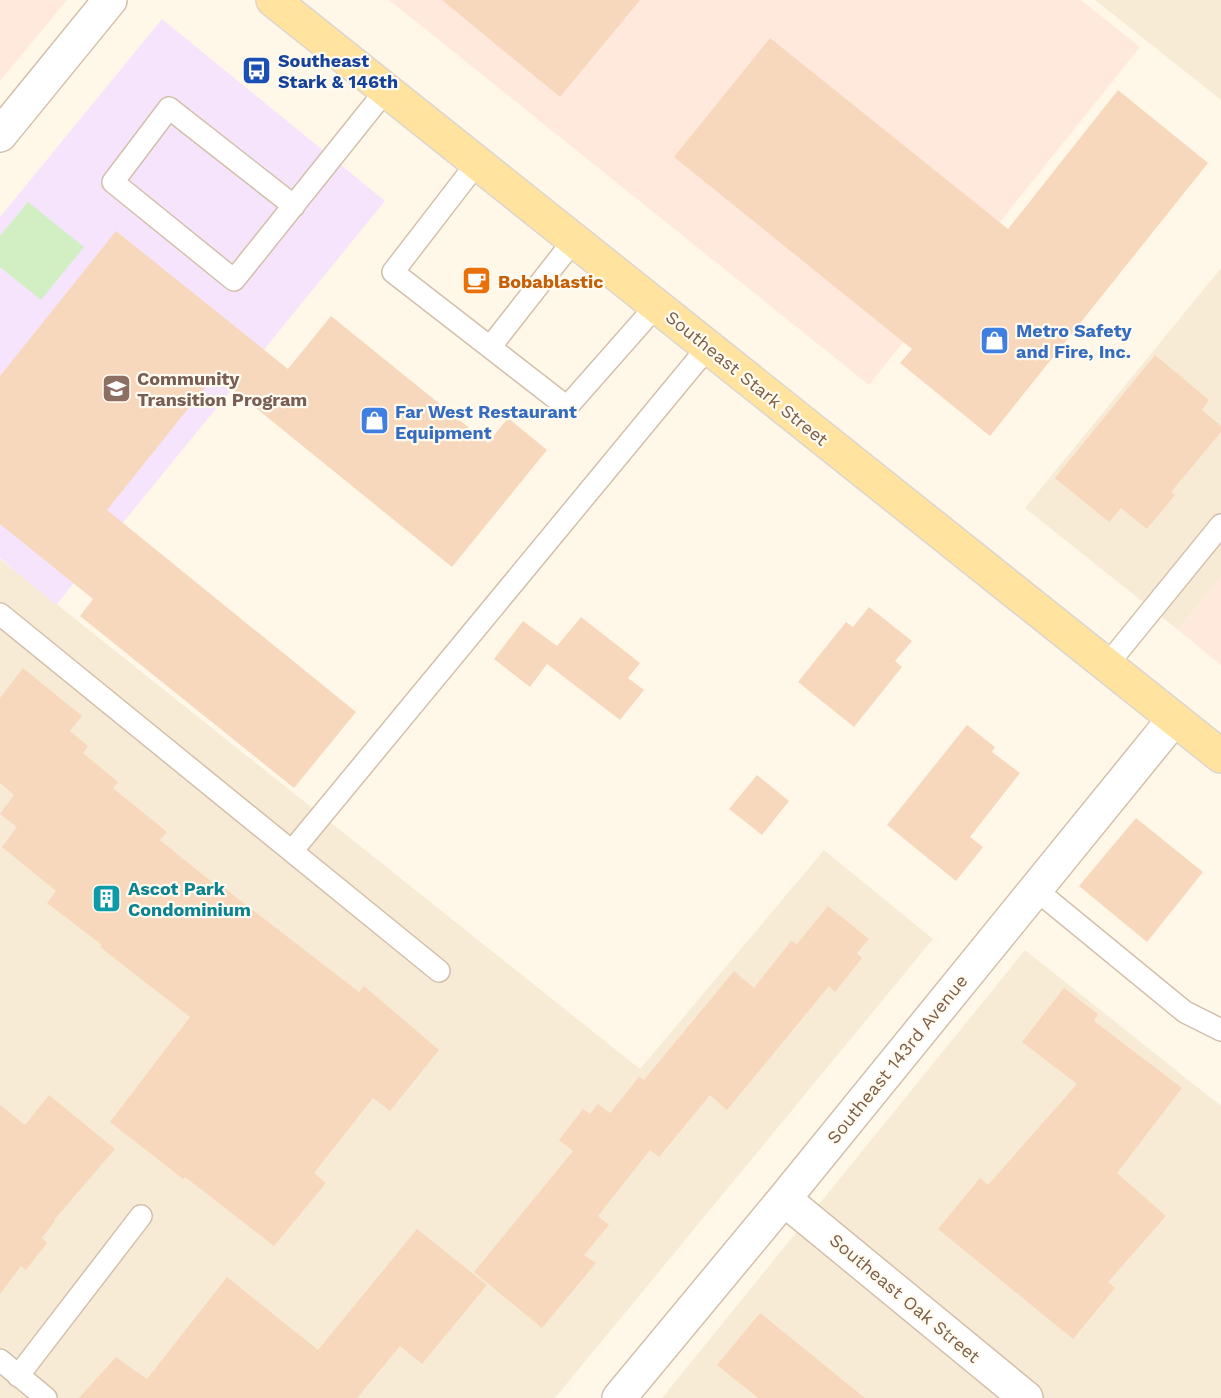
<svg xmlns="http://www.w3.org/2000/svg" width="1221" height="1398" font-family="'Work Sans',sans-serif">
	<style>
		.residential { fill: #f7ebd5 }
		.commercial { fill: #ffe9dc }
		.education { fill: #f5e4fb }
		.green { fill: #d2efc4 }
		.building { fill: #f7d8bc }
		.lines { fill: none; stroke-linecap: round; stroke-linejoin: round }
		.lane-casing { stroke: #d3c0ac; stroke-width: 24 }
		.street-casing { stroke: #d3c0ac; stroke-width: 36 }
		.primary-casing { stroke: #ddd5cf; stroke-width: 36 }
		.lane { stroke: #fff; stroke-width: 21 }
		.street { stroke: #fff; stroke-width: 33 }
		.primary { stroke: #ffe39f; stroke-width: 33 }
		.labels { text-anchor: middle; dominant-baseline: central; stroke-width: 4.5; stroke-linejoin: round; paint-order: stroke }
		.transit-label { font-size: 18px; font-weight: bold; fill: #164399; stroke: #fffbf1; text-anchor: start }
		.food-label { font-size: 18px; font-weight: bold; fill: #c56008; stroke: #fffbf1; text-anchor: start }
		.shop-label { font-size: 18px; font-weight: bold; fill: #366cbe; stroke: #fffbf1; text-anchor: start }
		.education-label { font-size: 18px; font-weight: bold; fill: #785e54; stroke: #fffbf1; text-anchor: start }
		.street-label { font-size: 18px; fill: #7d5f48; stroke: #fffbf1 }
		.culture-label { font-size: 18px; font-weight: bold; fill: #0d838f; stroke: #fffbf1; text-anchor: start }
	</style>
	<rect width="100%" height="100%" fill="#fff8e8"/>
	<path class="residential" d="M 1095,0 L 1221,0 L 1221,100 Z
		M 1221,268 L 1221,577 L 1178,630 L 1025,508 Z
		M 0,559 L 640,1069 L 824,850 L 933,939 L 555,1398 L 0,1398 Z
		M 1025,950 L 1221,1106 L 1221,1398 L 662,1398 Z"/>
	<path class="commercial" d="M 0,0 L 67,0 L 0,81 Z
		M 389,0 L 1081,0 L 1140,47 L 869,385 Z
		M 1221,577 L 1221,665 L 1178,630 Z"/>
	<path class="education" d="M 162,19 L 385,201 L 56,605 L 0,558 L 0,217 Z"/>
	<path class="green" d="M 28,202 L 84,247 L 41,300 L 0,267 L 0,236 Z"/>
	<path class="building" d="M 442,0 L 640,0 L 560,97 Z
		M 770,38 L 1008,229 L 1118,90 L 1208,163 L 990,436 L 900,363 L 912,349 L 674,157 Z
		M 116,231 L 288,369 L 331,316 L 488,443 L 508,418 L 547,450 L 452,567 L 215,375 L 107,510 L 356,712 L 294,788 L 80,616 L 93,599 L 0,524 L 0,376 Z
		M 1155,355 L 1209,400 L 1202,410 L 1221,426 L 1221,432 L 1171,492 L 1175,495 L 1147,529 L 1121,508 L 1109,522 L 1055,478 Z
		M 869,607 L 912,641 L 895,661 L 902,667 L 854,727 L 798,682 L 846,622 L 853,627 Z
		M 581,617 L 640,663 L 628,678 L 644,690 L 620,720 L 547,664 L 530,687 L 494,659 L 523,621 L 557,646 Z
		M 23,668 L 82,716 L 70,731 L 88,746 L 83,753 L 118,782 L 113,788 L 167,832 L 160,840 L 213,883 L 215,881 L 359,992 L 364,986 L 439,1050 L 390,1111 L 373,1098 L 314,1173 L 326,1183 L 274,1246 L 185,1177 L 183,1179 L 110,1122 L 190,1017 L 100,947 L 102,945 L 47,903 L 56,891 L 2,847 L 17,827 L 0,814 L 14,795 L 0,783 L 0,698 Z
		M 967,725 L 995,747 L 992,752 L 1020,773 L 970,837 L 983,847 L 956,881 L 887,825 Z
		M 757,775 L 789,801 L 762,835 L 729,809 Z
		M 1136,818 L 1203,872 L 1147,942 L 1079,886 Z
		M 828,906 L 869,939 L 857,953 L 862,958 L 835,992 L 829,986 L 727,1110 L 710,1095 L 659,1157 L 650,1150 L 598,1216 L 609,1225 L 584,1255 L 596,1263 L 542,1328 L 474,1272 L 573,1151 L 559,1140 L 583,1109 L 590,1114 L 598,1104 L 610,1113 L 639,1077 L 644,1080 L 734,971 L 754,988 L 791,941 L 797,944 Z
		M 1064,988 L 1098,1014 L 1094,1021 L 1182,1088 L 1117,1173 L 1166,1216 L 1108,1282 L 1115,1288 L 1073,1339 L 938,1229 L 980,1178 L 988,1185 L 1077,1084 L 1022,1042 Z
		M 49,1095 L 115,1149 L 54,1220 L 55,1221 L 42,1238 L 47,1243 L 26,1270 L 21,1266 L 0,1294 L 0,1105 L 25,1125 Z
		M 417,1229 L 487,1285 L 422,1364 L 400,1346 L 357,1398 L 79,1398 L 116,1357 L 147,1379 L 227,1277 L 318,1350 Z
		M 760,1313 L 865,1398 L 758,1398 L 717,1365 Z"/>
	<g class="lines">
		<defs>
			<path id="lane" d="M 477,163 L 393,272 L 567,407 L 656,306
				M 294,206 L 169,108 L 113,182 L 234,280 L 386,90
				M 491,346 L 574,240
				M 0,614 L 439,971
				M 1107,665 L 1221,525
				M 292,851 L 708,347
				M 1035,889 L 1185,1012 L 1221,1030
				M 0,1360 L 46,1398
				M 18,1376 L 141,1216"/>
			<path id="street" d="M 0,135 L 110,0
				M 784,1199 L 1026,1398
				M 619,1398 L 784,1199 L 1174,719"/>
			<path id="primary" d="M 273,0 L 1221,756"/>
		</defs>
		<use href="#lane" class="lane-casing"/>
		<use href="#street" class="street-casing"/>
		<use href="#primary" class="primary-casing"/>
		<use href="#lane" class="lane"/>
		<use href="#street" class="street"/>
		<use href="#primary" class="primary"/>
	</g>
	<defs>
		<symbol id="bus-square" viewBox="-11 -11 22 22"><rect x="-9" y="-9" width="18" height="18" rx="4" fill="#1a4fb4" stroke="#fffbf1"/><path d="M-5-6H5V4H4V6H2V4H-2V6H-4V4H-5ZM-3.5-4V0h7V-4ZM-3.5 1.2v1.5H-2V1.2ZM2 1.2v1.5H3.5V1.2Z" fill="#fff"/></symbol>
		<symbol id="cafe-square" viewBox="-11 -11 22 22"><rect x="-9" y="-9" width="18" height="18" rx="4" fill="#e8710a" stroke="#fffbf1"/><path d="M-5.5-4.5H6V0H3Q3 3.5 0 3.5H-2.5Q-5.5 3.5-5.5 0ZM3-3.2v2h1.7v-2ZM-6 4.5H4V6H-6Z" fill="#fff"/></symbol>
		<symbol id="shop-square" viewBox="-11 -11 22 22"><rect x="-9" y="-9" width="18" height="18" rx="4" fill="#3f7fe0" stroke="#fffbf1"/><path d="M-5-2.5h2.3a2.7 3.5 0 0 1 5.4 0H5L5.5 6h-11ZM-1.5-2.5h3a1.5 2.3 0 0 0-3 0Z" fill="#fff"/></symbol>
		<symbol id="school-square" viewBox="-11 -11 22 22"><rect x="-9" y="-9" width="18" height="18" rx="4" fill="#8d6e63" stroke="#fffbf1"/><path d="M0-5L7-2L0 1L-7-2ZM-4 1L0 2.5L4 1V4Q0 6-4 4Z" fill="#fff"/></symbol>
		<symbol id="building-square" viewBox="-11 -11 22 22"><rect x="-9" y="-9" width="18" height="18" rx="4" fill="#0f9aa8" stroke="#fffbf1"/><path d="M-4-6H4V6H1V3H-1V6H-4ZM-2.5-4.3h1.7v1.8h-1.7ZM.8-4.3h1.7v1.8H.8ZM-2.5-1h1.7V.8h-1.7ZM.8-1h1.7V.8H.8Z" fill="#fff"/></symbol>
	</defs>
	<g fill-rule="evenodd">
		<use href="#bus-square" x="240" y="54" width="33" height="33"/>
		<use href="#cafe-square" x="460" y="264" width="33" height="33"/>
		<use href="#shop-square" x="978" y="324" width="33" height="33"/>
		<use href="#school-square" x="100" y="372" width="33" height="33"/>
		<use href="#shop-square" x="358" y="404" width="33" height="33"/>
		<use href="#building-square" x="90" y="882" width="33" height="33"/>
	</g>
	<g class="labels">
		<g class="transit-label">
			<text x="278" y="60">Southeast<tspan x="278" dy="21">Stark &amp; 146th</tspan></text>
		</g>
		<g class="food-label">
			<text x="498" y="281">Bobablastic</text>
		</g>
		<g class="shop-label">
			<text x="1016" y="330">Metro Safety<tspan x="1016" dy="21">and Fire, Inc.</tspan></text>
			<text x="395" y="411">Far West Restaurant<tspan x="395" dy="21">Equipment</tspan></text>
		</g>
		<g class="education-label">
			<text x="137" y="378">Community<tspan x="137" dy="21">Transition Program</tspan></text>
		</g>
		<g class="street-label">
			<text transform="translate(747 378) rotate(39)">Southeast Stark Street</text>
			<text transform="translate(897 1059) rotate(-51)">Southeast 143rd Avenue</text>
			<text transform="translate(905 1298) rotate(40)">Southeast Oak Street</text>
		</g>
		<g class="culture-label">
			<text x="128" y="888">Ascot Park<tspan x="128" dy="21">Condominium</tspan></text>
		</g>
	</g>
</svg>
